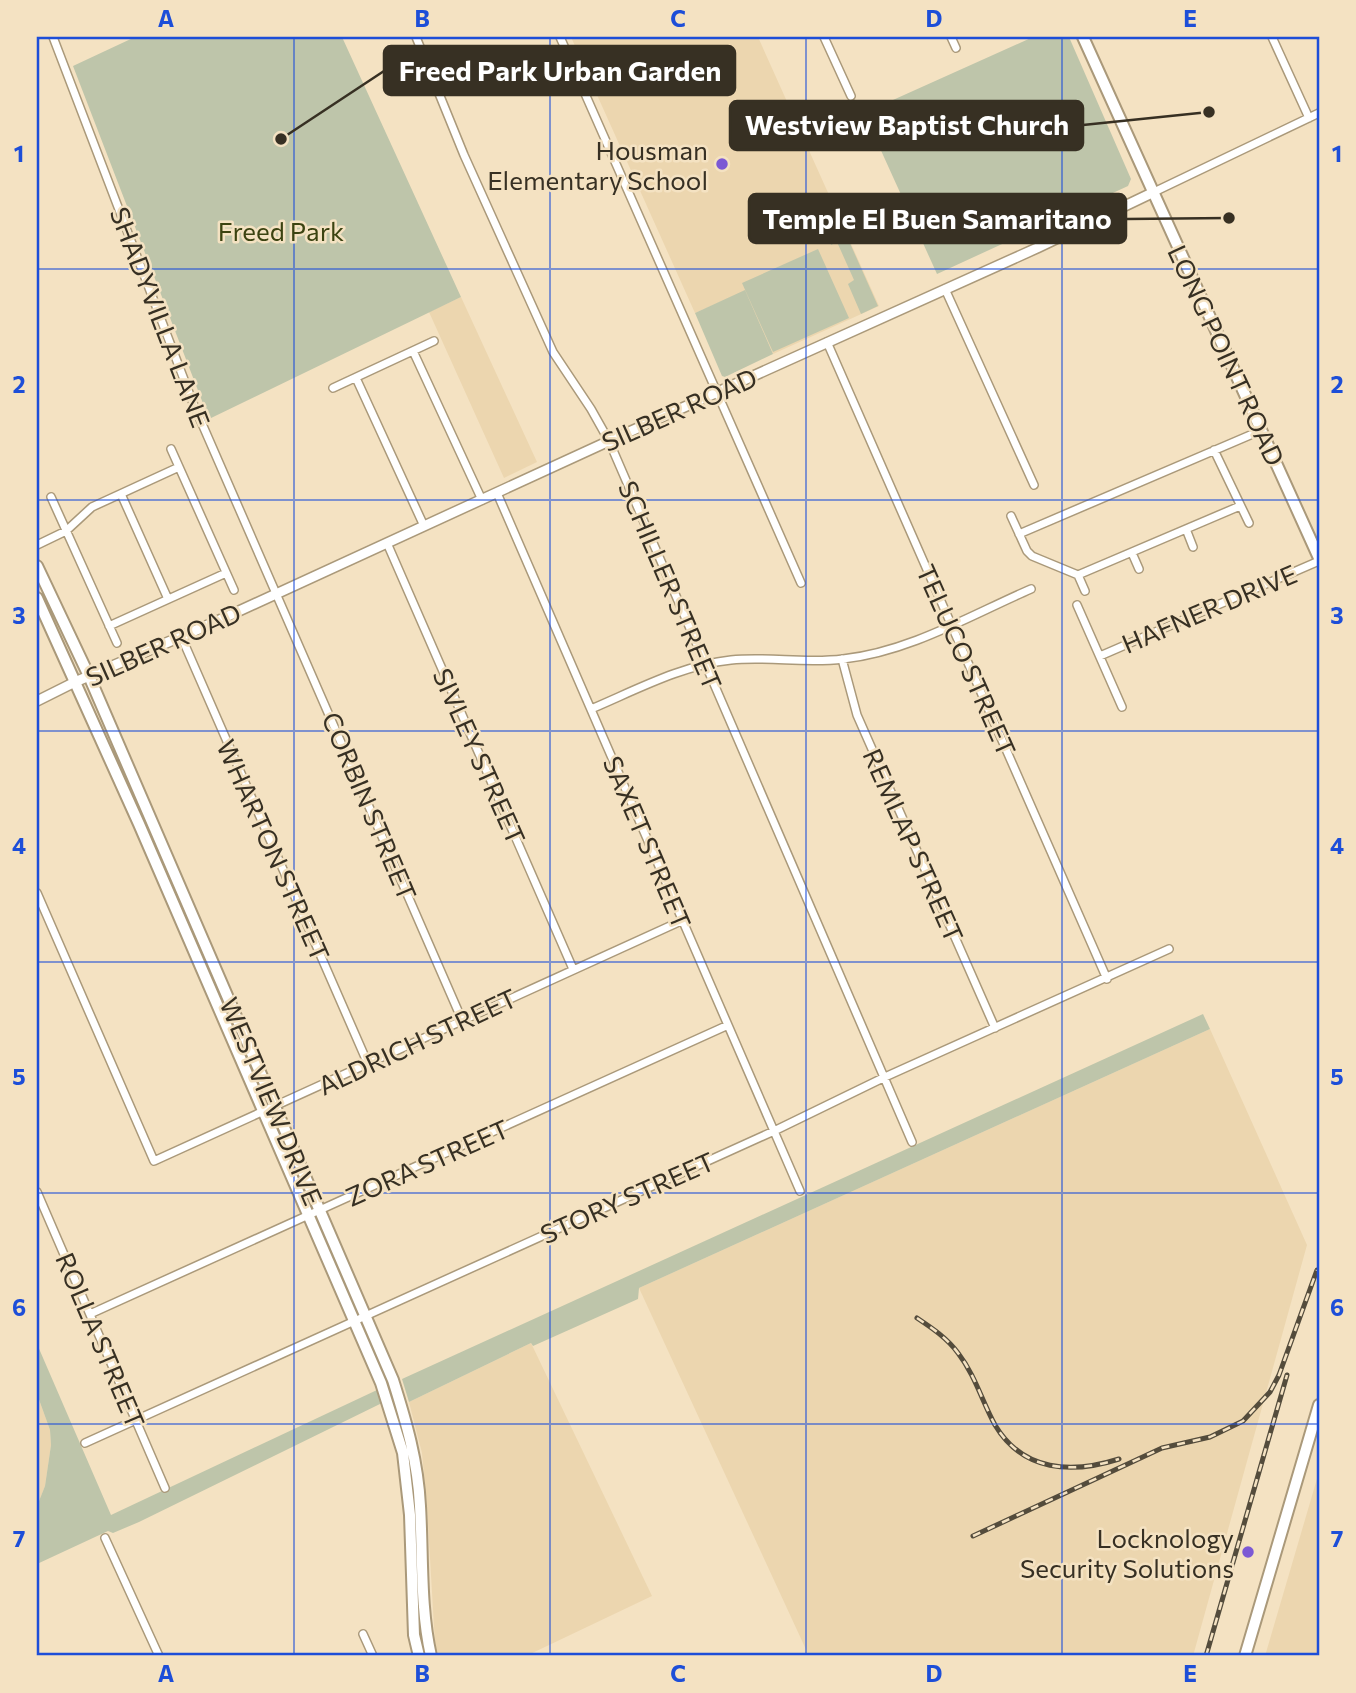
<svg xmlns="http://www.w3.org/2000/svg" width="1356" height="1693" font-family="Commissioner,sans-serif">
	<style>
		.built { fill: #ecd6af }
		.green { fill: #bec5aa }
		.lines { fill: none; stroke-linecap: round; stroke-linejoin: round }
		.minor-casing { stroke: #aa997a; stroke-width: 10 }
		.tertiary-casing { stroke: #aa997a; stroke-width: 12 }
		.secondary-casing { stroke: #aa997a; stroke-width: 14 }
		.minor { stroke: #fff; stroke-width: 7 }
		.tertiary { stroke: #fff; stroke-width: 9 }
		.secondary { stroke: #fff; stroke-width: 10 }
		.rail-casing { stroke: #544c3c; stroke-width: 5 }
		.rail { stroke: #f4e2c2; stroke-width: 2.5; stroke-dasharray: 8; stroke-linecap: butt }
		.grid { fill: none; stroke: #1d4ed8; stroke-width: 2; stroke-opacity: 0.55 }
		.poi-dot { fill: #7c59d4; stroke: #f4e2c2; stroke-width: 2.5 }
		.labels { text-anchor: middle; dominant-baseline: central; stroke-width: 5; stroke-linejoin: round; paint-order: stroke }
		.poi-label { font-size: 26px; fill: #373023; stroke: #f4e2c2; text-anchor: end }
		.park-label { font-size: 26px; fill: #3b4311; stroke: #f4e2c2 }
		.street-label { font-size: 26px; fill: #373023; stroke: #f4e2c2 }
		.leader { fill: none; stroke: #373023; stroke-width: 2.5 }
		.callout-dot { fill: #373023; stroke: #f4e2c2; stroke-width: 2.5 }
		.callout { fill: #373023; stroke: #373023; stroke-width: 2.5 }
		.callout-label { font-size: 28px; text-anchor: middle; font-weight: bold; fill: #fff }
		.neatline { fill: none; stroke: #1d4ed8; stroke-width: 2.5 }
		.grid-label { font-size: 23px; text-anchor: middle; font-weight: bold; fill: #1d4ed8 }
	</style>
	<rect width="100%" height="100%" fill="#f4e2c2"/>
	<path class="built" d="M 571,37 L 758,37 L 879,306 L 773,354 L 745,291 L 695,313 Z
		M 461,297 L 537,462 L 504,478 L 429,312 Z
		M 1210,1029 L 1307,1245 L 1193,1656 L 809,1656 L 639,1288 Z
		M 531,1343 L 652,1596 L 526,1656 L 439,1656 L 435,1644 L 427,1506 L 422,1453 L 409,1402 Z
		M 37,1394 L 50,1430 L 51,1445 L 45,1486 L 37,1506 Z
		M 1319,1472 L 1319,1656 L 1265,1656 Z"/>
	<path class="green" d="M 135,37 L 342,37 L 461,297 L 209,419 L 73,66 Z
		M 1033,37 L 1069,37 L 1131,179 L 1128,186 L 937,274 L 864,113 Z
		M 841,223 L 878,306 L 861,314 L 848,284 L 854,280 L 837,242 L 831,245 L 830,237 L 839,230 Z
		M 818,249 L 849,318 L 773,352 L 742,283 Z
		M 745,290 L 773,354 L 725,377 L 722,376 L 695,313 Z
		M 1203,1014 L 1210,1029 L 639,1288 L 638,1299 L 533,1346 L 531,1343 L 409,1402 L 402,1379 Z
		M 37,1344 L 111,1515 L 377,1390 L 382,1403 L 139,1522 L 113,1533 L 108,1531 L 37,1564 L 37,1506 L 45,1486 L 51,1445 L 50,1430 L 37,1394 Z"/>
	<g class="lines">
		<defs>
			<path id="minor" d="M 53,37 L 193,403 L 462,1020
				M 416,37 L 464,155 L 553,352 L 591,409 L 609,441 L 912,1142
				M 560,37 L 801,583
				M 824,37 L 851,96
				M 951,37 L 956,48
				M 1272,37 L 1309,118
				M 1154,192 L 1319,113
				M 945,289 L 1034,485
				M 827,342 L 1107,979
				M 413,351 L 482,500
				M 356,378 L 424,526
				M 333,388 L 434,341
				M 171,449 L 234,590
				M 1214,450 L 1249,523
				M 497,493 L 800,1191
				M 121,494 L 168,599
				M 51,497 L 117,643
				M 1011,516 L 1027,551 L 1032,556 L 1078,575 L 1240,506
				M 1186,529 L 1193,547
				M 1019,534 L 1262,430
				M 387,543 L 573,969
				M 37,545 L 66,531 L 92,507 L 179,467
				M 1132,553 L 1139,569
				M 1078,575 L 1085,591
				M 1077,605 L 1122,707
				M 109,626 L 226,573
				M 181,636 L 368,1064
				M 1100,656 L 1319,561
				M 842,659 L 857,715 L 995,1028
				M 591,709 C 636,690 682,665 731,660 C 768,656 806,664 843,659 C 909,652 971,615 1031,589
				M 37,893 L 154,1161 L 681,921
				M 37,1192 L 165,1488
				M 90,1314 L 726,1026
				M 85,1443 L 774,1131 L 885,1077 L 1169,949
				M 105,1538 L 159,1656
				M 363,1634 L 373,1656"/>
			<path id="tertiary" d="M 37,701 L 75,682 L 215,622 L 609,441 L 1037,248 L 1154,192"/>
			<path id="secondary" d="M 1083,37 L 1319,558
				M 37,566 L 89,676 L 393,1380 C 406,1421 418,1462 420,1506 C 423,1556 420,1607 431,1656
				M 37,598 L 139,824 L 381,1383 L 403,1453 L 410,1515 L 414,1635 L 419,1656
				M 1245,1656 L 1319,1405"/>
		</defs>
		<use href="#minor" class="minor-casing"/>
		<use href="#tertiary" class="tertiary-casing"/>
		<use href="#secondary" class="secondary-casing"/>
		<use href="#minor" class="minor"/>
		<use href="#tertiary" class="tertiary"/>
		<use href="#secondary" class="secondary"/>
		<defs>
			<path id="rail" d="M 917,1318 C 932,1328 947,1338 958,1353 C 975,1375 982,1401 995,1425 C 1023,1472 1072,1474 1119,1459
				M 973,1536 L 1162,1448 L 1210,1437 L 1243,1421 L 1270,1392 L 1279,1375 L 1317,1270
				M 1206,1656 L 1287,1375"/>
		</defs>
		<use href="#rail" class="rail-casing"/>
		<use href="#rail" class="rail"/>
	</g>
	<path class="grid" d="M 294,37 L 294,1656M 550,37 L 550,1656M 806,37 L 806,1656M 1062,37 L 1062,1656M 37,269 L 1319,269M 37,500 L 1319,500M 37,731 L 1319,731M 37,962 L 1319,962M 37,1193 L 1319,1193M 37,1424 L 1319,1424"/>
	<g class="poi-dot">
		<circle cx="722" cy="164" r="7"/>
		<circle cx="1248" cy="1552" r="7"/>
	</g>
	<g class="labels">
		<g class="poi-label">
			<text x="708" y="149">Housman<tspan x="708" dy="30">Elementary School</tspan></text>
			<text x="1234" y="1537">Locknology<tspan x="1234" dy="30">Security Solutions</tspan></text>
		</g>
		<g class="park-label">
			<text x="281" y="230">Freed Park</text>
		</g>
		<g class="street-label">
			<text transform="translate(161 317) rotate(69)">SHADYVILLA LANE</text>
			<text transform="translate(1227 355) rotate(65)">LONG POINT ROAD</text>
			<text transform="translate(679 409) rotate(-24)">SILBER ROAD</text>
			<text transform="translate(671 585) rotate(67)">SCHILLER STREET</text>
			<text transform="translate(1209 608) rotate(-23)">HAFNER DRIVE</text>
			<text transform="translate(163 644) rotate(-24)">SILBER ROAD</text>
			<text transform="translate(967 660) rotate(66)">TELUCO STREET</text>
			<text transform="translate(480 756) rotate(66)">SIVLEY STREET</text>
			<text transform="translate(370 806) rotate(67)">CORBIN STREET</text>
			<text transform="translate(648 842) rotate(67)">SAXET STREET</text>
			<text transform="translate(914 845) rotate(66)">REMLAP STREET</text>
			<text transform="translate(274 850) rotate(66)">WHARTON STREET</text>
			<text transform="translate(417 1041) rotate(-25)">ALDRICH STREET</text>
			<text transform="translate(272 1101) rotate(67)">WESTVIEW DRIVE</text>
			<text transform="translate(427 1162) rotate(-24)">ZORA STREET</text>
			<text transform="translate(627 1197) rotate(-24)">STORY STREET</text>
			<text transform="translate(101 1340) rotate(67)">ROLLA STREET</text>
		</g>
	</g>
	<path class="leader" d="M281 139L384 71M1209 112L1083 125M1229 218L1126 219"/>
	<g class="callout-dot">
		<circle cx="281" cy="139" r="7"/>
		<circle cx="1209" cy="112" r="7"/>
		<circle cx="1229" cy="218" r="7"/>
	</g>
	<g class="callout">
		<rect x="384" y="46" width="351" height="49" rx="7"/>
		<rect x="730" y="101" width="353" height="49" rx="7"/>
		<rect x="749" y="194" width="377" height="49" rx="7"/>
	</g>
	<g class="callout-label">
		<text x="560" y="81">Freed Park Urban Garden</text>
		<text x="907" y="135">Westview Baptist Church</text>
		<text x="937" y="229">Temple El Buen Samaritano</text>
	</g>
	<rect width="1356" height="1693" fill="none" stroke="#f4e2c2" stroke-width="77"/>
	<rect x="38" y="38" width="1280" height="1616" class="neatline"/>
	<g class="grid-label">
		<text x="166" y="27">A</text>
		<text x="422" y="27">B</text>
		<text x="678" y="27">C</text>
		<text x="934" y="27">D</text>
		<text x="1190" y="27">E</text>
		<text x="19" y="162">1</text>
		<text x="1337" y="162">1</text>
		<text x="19" y="393">2</text>
		<text x="1337" y="393">2</text>
		<text x="19" y="624">3</text>
		<text x="1337" y="624">3</text>
		<text x="19" y="854">4</text>
		<text x="1337" y="854">4</text>
		<text x="19" y="1085">5</text>
		<text x="1337" y="1085">5</text>
		<text x="19" y="1316">6</text>
		<text x="1337" y="1316">6</text>
		<text x="19" y="1547">7</text>
		<text x="1337" y="1547">7</text>
		<text x="166" y="1682">A</text>
		<text x="422" y="1682">B</text>
		<text x="678" y="1682">C</text>
		<text x="934" y="1682">D</text>
		<text x="1190" y="1682">E</text>
	</g>
</svg>
